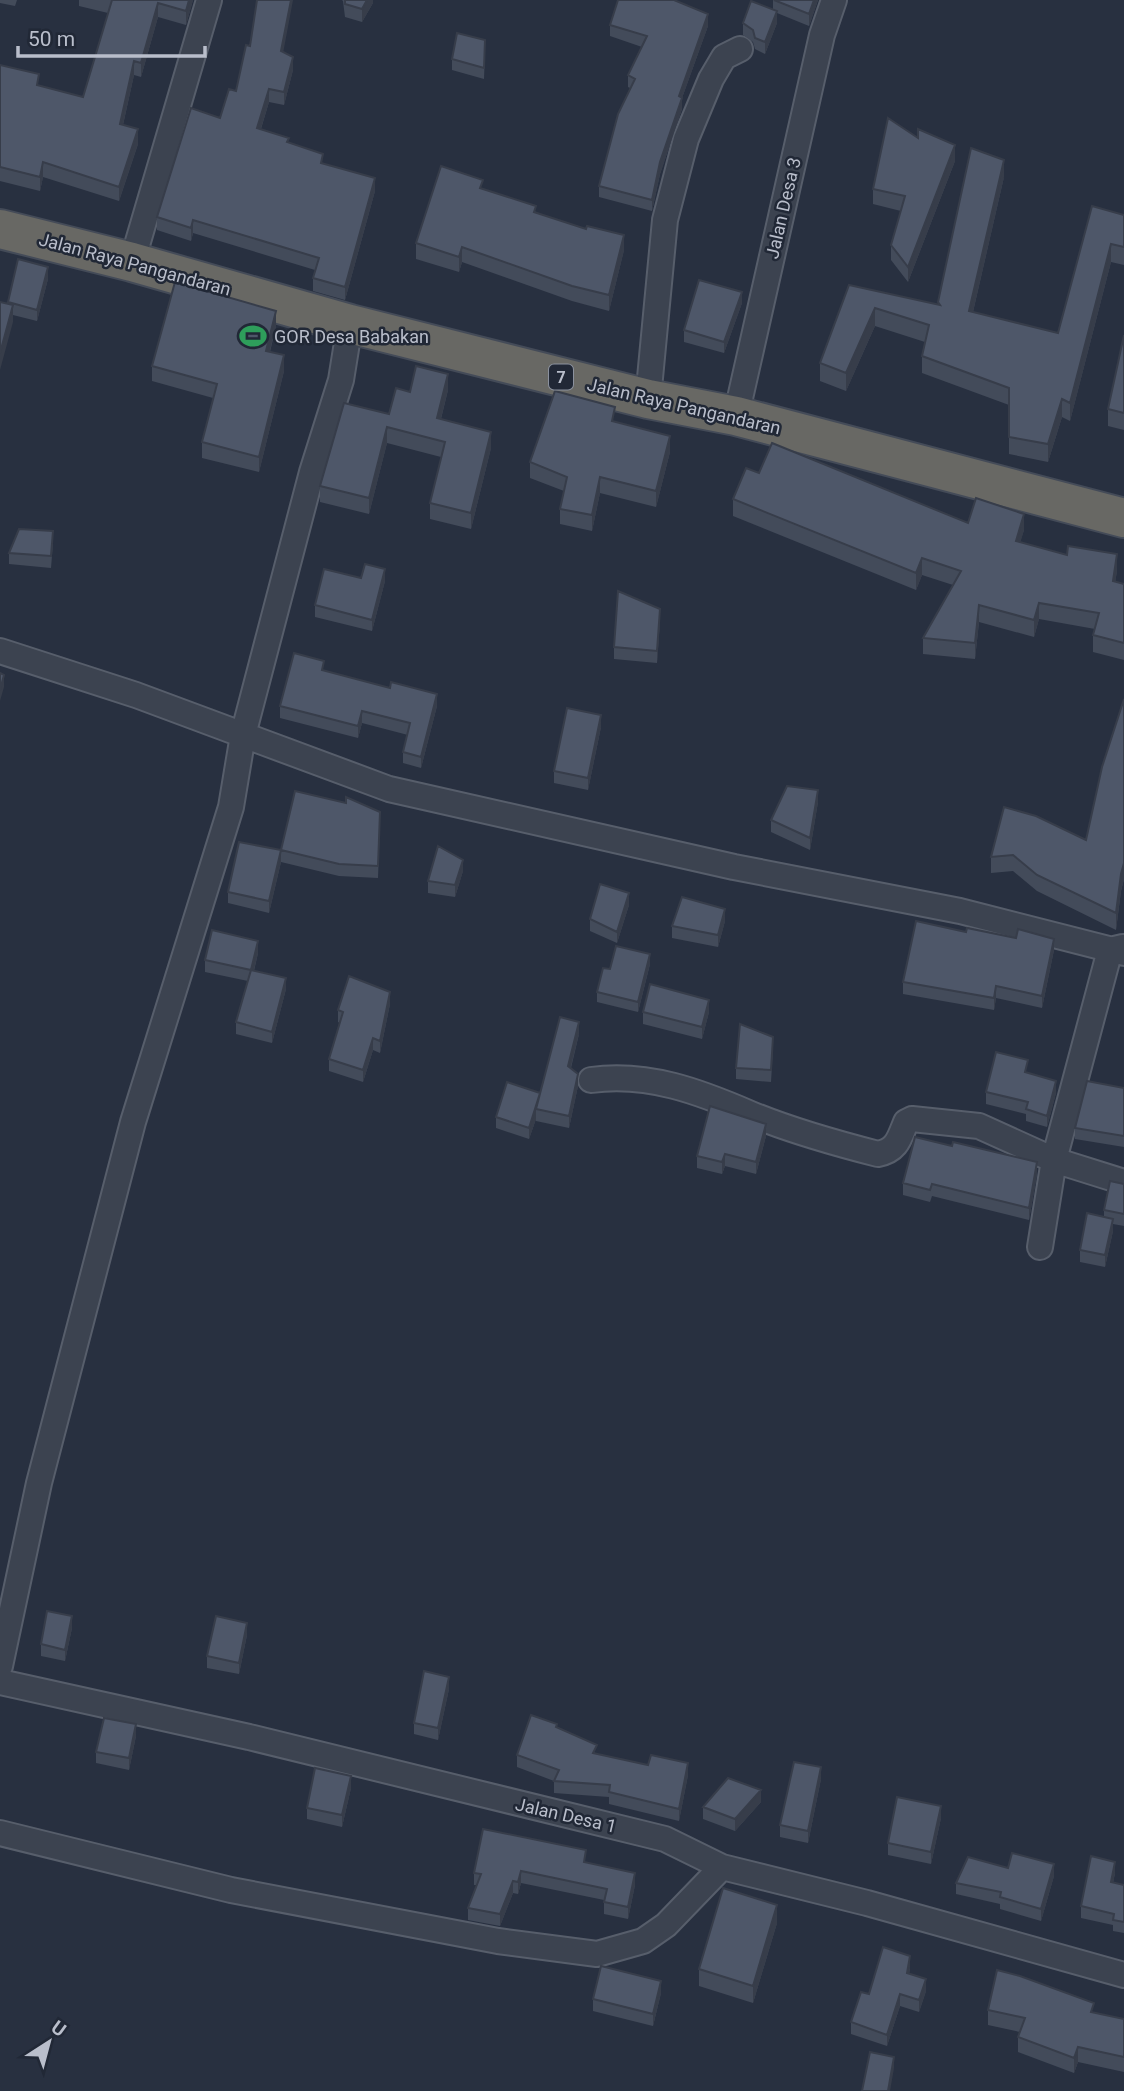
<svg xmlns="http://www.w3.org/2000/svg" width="1124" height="2091" font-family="Roboto,sans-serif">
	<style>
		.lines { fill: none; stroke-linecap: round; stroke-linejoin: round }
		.minor-casing { stroke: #575e6b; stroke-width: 28 }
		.trunk-casing { stroke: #444b58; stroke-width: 42 }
		.minor { stroke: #3c4350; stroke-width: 24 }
		.trunk { stroke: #686864; stroke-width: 38 }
		.wall { fill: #434b5a }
		.shaded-wall { fill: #373d4a }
		.building { fill: #4e5769; stroke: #373d4a; stroke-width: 2 }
		.labels { text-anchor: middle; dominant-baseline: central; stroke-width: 5; stroke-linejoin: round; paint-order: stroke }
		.shield { fill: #212836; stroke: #8b919e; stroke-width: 2 }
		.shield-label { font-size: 16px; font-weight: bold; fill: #b9becb }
		.street-label { font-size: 18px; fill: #b9becb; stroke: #212836 }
		.poi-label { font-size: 18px; fill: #b9becb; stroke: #212836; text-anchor: start }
	</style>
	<rect width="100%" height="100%" fill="#283040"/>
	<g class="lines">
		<defs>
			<path id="minor" d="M 132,262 L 209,0
				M 648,399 L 665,220 L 686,139 L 711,79 L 724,57 L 740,49
				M 736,416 L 822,35 L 834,0
				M 0,651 L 136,695 L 389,789 L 734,867 L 960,911 L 1124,953
				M 591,1080 C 648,1072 700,1092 751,1114 C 792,1131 835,1143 878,1154 C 897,1150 899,1139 906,1122 L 912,1119 L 979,1126 L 1054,1160 L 1124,1182
				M 1040,1247 L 1054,1160 L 1110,950 L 1123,947
				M 0,1666 L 39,1483 L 133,1122 L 231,807 L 243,735 L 312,472 L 341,380 L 350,324
				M 0,1682 L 249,1737 L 665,1839 L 722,1867 L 867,1903 L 1124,1975
				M 0,1833 L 231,1890 L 498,1941 L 597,1954 L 643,1941 L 666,1925 L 722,1867"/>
			<path id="trunk" d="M 0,229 L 132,262 L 350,324 L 648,399 L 736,416 L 1124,518"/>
		</defs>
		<use href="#minor" class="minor-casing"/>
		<use href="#trunk" class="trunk-casing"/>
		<use href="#minor" class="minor"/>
		<use href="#trunk" class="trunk"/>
	</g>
	<path class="wall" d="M 0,0 L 17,0 L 15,6 L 0,3 Z
		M 79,0 L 193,0 L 186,25 L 158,17 L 141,77 L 134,75 L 123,125 L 138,144 L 119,201 L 43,177 L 40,191 L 0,181 L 0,65 L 39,86 L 83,97 L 108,13 L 79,6 Z
		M 342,0 L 373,0 L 373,3 L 362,22 L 345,17 L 343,1 Z
		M 773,0 L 818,0 L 809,26 L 777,13 L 777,23 L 765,54 L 755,49 L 753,42 L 743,35 L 743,23 L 773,10 Z
		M 610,25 L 708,26 L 682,98 L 682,109 L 660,174 L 652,211 L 599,197 L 599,186 L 630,88 L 628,87 L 628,75 L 642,47 L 610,36 Z
		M 250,46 L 283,52 L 293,70 L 284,105 L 269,102 L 261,129 L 289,143 L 323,163 L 375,191 L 345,300 L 313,291 L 313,278 L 315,270 L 193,233 L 191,241 L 157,230 L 157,217 L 220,118 L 236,91 Z
		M 485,52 L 484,79 L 452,70 L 452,59 Z
		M 918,138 L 955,161 L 908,282 L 891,260 L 891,245 L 901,211 L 873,204 L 873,189 Z
		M 1004,177 L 973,312 L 1058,333 L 1124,215 L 1124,265 L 1111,262 L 1070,421 L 1062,417 L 1048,462 L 1009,454 L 1009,405 L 922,373 L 922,356 L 925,342 L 875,326 L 846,391 L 820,381 L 820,363 L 849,285 L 938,305 L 938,302 Z
		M 483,189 L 624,250 L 609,311 L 572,301 L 462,262 L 459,272 L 416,259 L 416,243 Z
		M 18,259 L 48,279 L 37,321 L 13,315 L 13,322 L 8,304 Z
		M 742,303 L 724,353 L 684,342 L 684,330 Z
		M 276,326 L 270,352 L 284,371 L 259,472 L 202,458 L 202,442 L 213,398 L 152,381 L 152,366 Z
		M 1124,335 L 1124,430 L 1108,426 L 1108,409 Z
		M 448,390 L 441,419 L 491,448 L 471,529 L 430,519 L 430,503 L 441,457 L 387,443 L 369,514 L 320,502 L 320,486 L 389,414 L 410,392 Z
		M 615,422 L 670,452 L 656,507 L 600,493 L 592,531 L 560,524 L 560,509 L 564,491 L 530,478 L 530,462 Z
		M 759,473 L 968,523 L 1024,530 L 1020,542 L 1117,571 L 1115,582 L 1124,584 L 1124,660 L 1093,652 L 1093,635 L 1095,629 L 1039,619 L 1034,637 L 979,622 L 975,659 L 923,654 L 923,638 L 953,585 L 922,575 L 916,590 L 733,516 L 733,499 Z
		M 53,543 L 51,568 L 9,564 L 9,553 Z
		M 361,578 L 385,581 L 372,631 L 315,617 L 315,605 Z
		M 660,621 L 657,663 L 614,659 L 614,647 Z
		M 324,670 L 437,706 L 421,768 L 403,763 L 403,752 L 408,735 L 362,723 L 358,738 L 280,718 L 280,706 Z
		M 1124,699 L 1124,879 L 1121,891 L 1116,930 L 1037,891 L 1013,871 L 991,873 L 991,857 L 1086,840 Z
		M 601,727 L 588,790 L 554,783 L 554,771 Z
		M 818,802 L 810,850 L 771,832 L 771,820 Z
		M 380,824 L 378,878 L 339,876 L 281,862 L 269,913 L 228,903 L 228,892 L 281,850 Z
		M 463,871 L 455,897 L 428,893 L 428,881 Z
		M 629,905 L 617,943 L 590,931 L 590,919 Z
		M 725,921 L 718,947 L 672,938 L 672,926 Z
		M 1054,950 L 1042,1008 L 996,998 L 994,1010 L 903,994 L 903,982 Z
		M 258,953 L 254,971 L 286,989 L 272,1043 L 236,1034 L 236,1022 L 248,981 L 205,972 L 205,960 Z
		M 650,964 L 638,1012 L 597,1002 L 597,992 Z
		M 390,1004 L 380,1053 L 373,1050 L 363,1082 L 329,1071 L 329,1059 L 340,1023 L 338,1022 L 338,1010 Z
		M 643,1012 L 709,1012 L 702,1039 L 643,1024 Z
		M 579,1034 L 571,1068 L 578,1086 L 569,1128 L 536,1121 L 536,1119 L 529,1139 L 496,1128 L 496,1117 L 540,1093 Z
		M 773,1049 L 771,1082 L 736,1079 L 736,1068 Z
		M 1028,1073 L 1056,1093 L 1047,1127 L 1026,1121 L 1026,1114 L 986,1104 L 986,1092 Z
		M 1124,1088 L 1124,1147 L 1075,1139 L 1075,1128 Z
		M 766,1136 L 756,1174 L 725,1166 L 722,1174 L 697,1168 L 697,1156 Z
		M 952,1146 L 1037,1174 L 1029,1220 L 932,1196 L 930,1202 L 903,1195 L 903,1183 Z
		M 1124,1184 L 1124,1226 L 1113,1224 L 1113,1231 L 1105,1267 L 1080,1262 L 1080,1250 L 1104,1217 L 1104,1210 Z
		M 72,1628 L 65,1661 L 41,1656 L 41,1644 Z
		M 247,1635 L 239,1674 L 207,1668 L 207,1656 Z
		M 449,1689 L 438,1740 L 414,1734 L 414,1723 Z
		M 557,1728 L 597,1754 L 688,1775 L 679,1821 L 609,1804 L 609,1797 L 554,1793 L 554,1781 L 517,1767 L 517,1755 Z
		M 136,1736 L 129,1770 L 96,1763 L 96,1752 Z
		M 821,1779 L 808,1843 L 780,1837 L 780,1825 Z
		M 351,1788 L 342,1827 L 307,1819 L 307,1808 Z
		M 761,1802 L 735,1831 L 703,1819 L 703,1807 Z
		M 941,1818 L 931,1864 L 888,1855 L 888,1843 Z
		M 586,1862 L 635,1885 L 628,1919 L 604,1914 L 604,1900 L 521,1883 L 518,1894 L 513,1893 L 500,1926 L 468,1920 L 468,1908 L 477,1885 L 474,1885 L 474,1873 Z
		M 1008,1868 L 1054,1876 L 1041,1921 L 1000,1909 L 1000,1904 L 956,1894 L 956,1883 Z
		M 1115,1873 L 1113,1883 L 1124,1885 L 1124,1933 L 1113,1931 L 1113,1925 L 1081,1918 L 1081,1906 Z
		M 777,1923 L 753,2003 L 699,1986 L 699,1969 Z
		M 910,1968 L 909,1974 L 926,1991 L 919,2012 L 900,2006 L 887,2046 L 851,2034 L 851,2022 L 869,1994 Z
		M 661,1993 L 653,2026 L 593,2011 L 593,1999 Z
		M 988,2010 L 1094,2013 L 1124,2019 L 1124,2072 L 1078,2062 L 1074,2073 L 1018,2052 L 1018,2037 L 1020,2032 L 988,2025 Z"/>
	<path class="shaded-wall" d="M 189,0 L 193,0 L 186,25 L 186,11 Z
		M 291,0 L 293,0 L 281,64 L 281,51 Z
		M 367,0 L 373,0 L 373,3 L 362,22 L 362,9 Z
		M 814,0 L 818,0 L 809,26 L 809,14 Z
		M 158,3 L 158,17 L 141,77 L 141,63 Z
		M 777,11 L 777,23 L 765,54 L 765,42 Z
		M 708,14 L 708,26 L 682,98 L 682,109 L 660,174 L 652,211 L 652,200 L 660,162 L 679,96 Z
		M 293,57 L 293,70 L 284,105 L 284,92 Z
		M 134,61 L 134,75 L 120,138 L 120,124 Z
		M 269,89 L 269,102 L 257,141 L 257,128 Z
		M 138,129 L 138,144 L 119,201 L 119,187 Z
		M 955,145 L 955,161 L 908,282 L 908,267 Z
		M 1004,160 L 1004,177 L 969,329 L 969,311 Z
		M 43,162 L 43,177 L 40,191 L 40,177 Z
		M 375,178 L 375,191 L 345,300 L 345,287 Z
		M 193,220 L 193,233 L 191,241 L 191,228 Z
		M 624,235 L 624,250 L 609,311 L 609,295 Z
		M 1111,244 L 1111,262 L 1070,421 L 1070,403 Z
		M 462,247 L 462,262 L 459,272 L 459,257 Z
		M 48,267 L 48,279 L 37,321 L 37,310 Z
		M 742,292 L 742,303 L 724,353 L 724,342 Z
		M 13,305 L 13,322 L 0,370 L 0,353 Z
		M 875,308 L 875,326 L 846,391 L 846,373 Z
		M 276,311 L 276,326 L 266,366 L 266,351 Z
		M 284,355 L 284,371 L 259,472 L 259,457 Z
		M 448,374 L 448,390 L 437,434 L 437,418 Z
		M 1062,399 L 1062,417 L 1048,462 L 1048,444 Z
		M 387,427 L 387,443 L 369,514 L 369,498 Z
		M 491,432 L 491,448 L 471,529 L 471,513 Z
		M 670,436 L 670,452 L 656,507 L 656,491 Z
		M 600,477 L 600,493 L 592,531 L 592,515 Z
		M 1024,514 L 1024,530 L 1016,557 L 1016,541 Z
		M 1117,554 L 1117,571 L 1113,598 L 1113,581 Z
		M 922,558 L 922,575 L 916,590 L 916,573 Z
		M 385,569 L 385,581 L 372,631 L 372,620 Z
		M 1039,603 L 1039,619 L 1034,637 L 1034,620 Z
		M 979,605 L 979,622 L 975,659 L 975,643 Z
		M 660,609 L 660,621 L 657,663 L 657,651 Z
		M 4,675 L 4,687 L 0,701 L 0,690 Z
		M 437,694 L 437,706 L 421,768 L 421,757 Z
		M 362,711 L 362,723 L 358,738 L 358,726 Z
		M 601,715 L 601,727 L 588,790 L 588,778 Z
		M 818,790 L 818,802 L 810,850 L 810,838 Z
		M 281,850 L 281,862 L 269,913 L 269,901 Z
		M 463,860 L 463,871 L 455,897 L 455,885 Z
		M 1124,863 L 1124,879 L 1121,891 L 1116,930 L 1116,913 L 1121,874 Z
		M 629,893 L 629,905 L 617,943 L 617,932 Z
		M 725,909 L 725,921 L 718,947 L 718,935 Z
		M 1054,939 L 1054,950 L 1042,1008 L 1042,996 Z
		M 258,941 L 258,953 L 251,982 L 251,970 Z
		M 650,954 L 650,964 L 638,1012 L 638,1002 Z
		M 286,978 L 286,989 L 272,1043 L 272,1032 Z
		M 996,986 L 996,998 L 994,1010 L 994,998 Z
		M 390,992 L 390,1004 L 380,1053 L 380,1041 Z
		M 709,1000 L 709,1012 L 702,1039 L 702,1027 Z
		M 579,1022 L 579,1034 L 568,1078 L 568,1066 Z
		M 373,1038 L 373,1050 L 363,1082 L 363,1070 Z
		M 578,1074 L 578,1086 L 569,1128 L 569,1116 Z
		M 1056,1081 L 1056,1093 L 1047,1127 L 1047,1116 Z
		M 540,1093 L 536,1109 L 536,1119 L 529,1139 L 529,1128 Z
		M 766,1124 L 766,1136 L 756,1174 L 756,1162 Z
		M 725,1154 L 725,1166 L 722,1174 L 722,1162 Z
		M 1037,1162 L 1037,1174 L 1029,1220 L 1029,1208 Z
		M 1113,1219 L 1113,1231 L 1105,1267 L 1105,1255 Z
		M 72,1616 L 72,1628 L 65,1661 L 65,1650 Z
		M 247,1623 L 247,1635 L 239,1674 L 239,1663 Z
		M 449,1677 L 449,1689 L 438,1740 L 438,1728 Z
		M 136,1724 L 136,1736 L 129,1770 L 129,1758 Z
		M 688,1763 L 688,1775 L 679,1821 L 679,1809 Z
		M 821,1767 L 821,1779 L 808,1843 L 808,1831 Z
		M 351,1776 L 351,1788 L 342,1827 L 342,1815 Z
		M 761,1790 L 761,1802 L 735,1831 L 735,1819 Z
		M 941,1806 L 941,1818 L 931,1864 L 931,1852 Z
		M 1115,1862 L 1115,1873 L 1111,1894 L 1111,1882 Z
		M 1054,1864 L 1054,1876 L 1041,1921 L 1041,1909 Z
		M 521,1871 L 521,1883 L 518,1894 L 518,1882 Z
		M 635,1873 L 635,1885 L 628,1919 L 628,1907 Z
		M 513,1881 L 513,1893 L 500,1926 L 500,1914 Z
		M 777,1905 L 777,1923 L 753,2003 L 753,1986 Z
		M 910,1956 L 910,1968 L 907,1985 L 907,1973 Z
		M 926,1979 L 926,1991 L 919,2012 L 919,2000 Z
		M 661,1981 L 661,1993 L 653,2026 L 653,2014 Z
		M 900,1994 L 900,2006 L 887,2046 L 887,2035 Z
		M 1078,2047 L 1078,2062 L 1074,2073 L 1074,2058 Z
		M 894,2057 L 894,2068 L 890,2091 L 888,2091 Z"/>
	<path class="building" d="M 112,0 L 189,0 L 186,11 L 158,3 L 141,63 L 134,61 L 120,124 L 138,129 L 119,187 L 43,162 L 40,177 L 0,167 L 0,65 L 39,74 L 37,85 L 83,97 Z
		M 257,0 L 291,0 L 281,51 L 293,57 L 284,92 L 269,89 L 257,128 L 289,138 L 287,142 L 323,154 L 321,163 L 375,178 L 345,287 L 313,278 L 319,258 L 193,220 L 191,228 L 157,217 L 191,108 L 220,118 L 229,89 L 236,91 L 246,45 L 250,46 Z
		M 345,0 L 367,0 L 362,9 L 345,4 Z
		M 618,0 L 674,0 L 708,14 L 679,96 L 682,98 L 660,162 L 652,200 L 599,186 L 618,114 L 635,79 L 628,75 L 647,36 L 610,25 Z
		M 774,0 L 814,0 L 809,14 Z
		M 751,1 L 777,11 L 765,42 L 755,38 L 753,30 L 743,23 Z
		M 457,33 L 485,40 L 484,68 L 452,59 Z
		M 888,118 L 918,138 L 918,129 L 955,145 L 908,267 L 891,245 L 905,196 L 873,189 Z
		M 971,148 L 1004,160 L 969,311 L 1058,333 L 1092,206 L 1124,215 L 1124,247 L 1111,244 L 1070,403 L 1062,399 L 1048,444 L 1009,437 L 1009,388 L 922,356 L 929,325 L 875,308 L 846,373 L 820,363 L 849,285 L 940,305 L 938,302 Z
		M 441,166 L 483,180 L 480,188 L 536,206 L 534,212 L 586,229 L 587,226 L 624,235 L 609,295 L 572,286 L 462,247 L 459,257 L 416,243 Z
		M 18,259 L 48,267 L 37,310 L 8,302 Z
		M 699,280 L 742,292 L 724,342 L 684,330 Z
		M 175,282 L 276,311 L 266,351 L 284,355 L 259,457 L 202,442 L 217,384 L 152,366 Z
		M 0,302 L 13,305 L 0,353 Z
		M 1124,335 L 1124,413 L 1108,409 Z
		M 416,366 L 448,374 L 437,418 L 491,432 L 471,513 L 430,503 L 445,442 L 387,427 L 369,498 L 320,486 L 344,403 L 389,414 L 396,388 L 410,392 Z
		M 555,391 L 615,407 L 612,421 L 670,436 L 656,491 L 600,477 L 592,515 L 560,509 L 567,477 L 530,462 Z
		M 772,443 L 968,523 L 976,498 L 1024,514 L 1016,541 L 1067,555 L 1068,546 L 1117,554 L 1113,581 L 1124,584 L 1124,643 L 1093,635 L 1099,613 L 1039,603 L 1034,620 L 979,605 L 975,643 L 923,638 L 961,571 L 922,558 L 916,573 L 733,499 L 746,468 L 759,473 Z
		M 19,529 L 53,531 L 51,556 L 9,553 Z
		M 365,564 L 385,569 L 372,620 L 315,605 L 324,569 L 361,578 Z
		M 618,591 L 660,609 L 657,651 L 614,647 Z
		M 294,653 L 324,661 L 322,670 L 390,688 L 391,682 L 437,694 L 421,757 L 403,752 L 410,723 L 362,711 L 358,726 L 280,706 Z
		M 0,673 L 4,675 L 0,690 Z
		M 1124,699 L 1124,863 L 1121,874 L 1116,913 L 1037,875 L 1013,855 L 991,857 L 1004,807 L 1036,816 L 1086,840 L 1102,767 Z
		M 567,708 L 601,715 L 588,778 L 554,771 Z
		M 787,786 L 818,790 L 810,838 L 771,820 Z
		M 295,791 L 346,803 L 346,797 L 380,812 L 378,866 L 339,864 L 281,850 Z
		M 239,842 L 281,850 L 269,901 L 228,892 Z
		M 438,846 L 463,860 L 455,885 L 428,881 Z
		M 600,884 L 629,893 L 617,932 L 590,919 Z
		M 682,897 L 725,909 L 718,935 L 672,926 Z
		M 916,921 L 966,932 L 967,928 L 1016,938 L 1018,929 L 1054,939 L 1042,996 L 996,986 L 994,998 L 903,982 Z
		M 212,930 L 258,941 L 251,970 L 205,960 Z
		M 616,946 L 650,954 L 638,1002 L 597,992 L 603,968 L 610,969 Z
		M 251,970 L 286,978 L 272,1032 L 236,1022 Z
		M 349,976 L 390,992 L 380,1041 L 373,1038 L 363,1070 L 329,1059 L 343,1012 L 338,1010 Z
		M 650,984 L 709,1000 L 702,1027 L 643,1012 Z
		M 560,1017 L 579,1022 L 568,1066 L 578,1074 L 569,1116 L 536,1109 Z
		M 740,1024 L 773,1037 L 771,1070 L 736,1068 Z
		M 996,1052 L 1028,1060 L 1025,1072 L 1056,1081 L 1047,1116 L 1026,1109 L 1028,1102 L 986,1092 Z
		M 1087,1081 L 1124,1088 L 1124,1136 L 1075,1128 Z
		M 507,1082 L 540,1093 L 529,1128 L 496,1117 Z
		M 710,1106 L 766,1124 L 756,1162 L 725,1154 L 722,1162 L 697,1156 Z
		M 915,1137 L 952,1146 L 953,1142 L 1037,1162 L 1029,1208 L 932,1184 L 930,1190 L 903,1183 Z
		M 1110,1181 L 1124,1184 L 1124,1214 L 1104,1210 Z
		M 1087,1213 L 1113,1219 L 1105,1255 L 1080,1250 Z
		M 47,1611 L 72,1616 L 65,1650 L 41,1644 Z
		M 216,1616 L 247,1623 L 239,1663 L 207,1656 Z
		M 424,1671 L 449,1677 L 438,1728 L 414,1723 Z
		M 531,1715 L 557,1724 L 556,1727 L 597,1745 L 593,1753 L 648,1765 L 651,1755 L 688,1763 L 679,1809 L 609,1792 L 610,1785 L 554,1781 L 559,1770 L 517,1755 Z
		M 104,1718 L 136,1724 L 129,1758 L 96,1752 Z
		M 794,1762 L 821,1767 L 808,1831 L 780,1825 Z
		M 315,1768 L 351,1776 L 342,1815 L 307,1808 Z
		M 728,1778 L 761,1790 L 735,1819 L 703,1807 Z
		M 897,1797 L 941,1806 L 931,1852 L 888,1843 Z
		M 483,1829 L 586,1850 L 584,1862 L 635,1873 L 628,1907 L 604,1902 L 607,1889 L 521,1871 L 518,1882 L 513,1881 L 500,1914 L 468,1908 L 481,1874 L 474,1873 Z
		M 1012,1853 L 1054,1864 L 1041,1909 L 1000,1897 L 1001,1892 L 956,1883 L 968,1857 L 1008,1868 Z
		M 1091,1856 L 1115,1862 L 1111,1882 L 1124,1885 L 1124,1922 L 1113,1920 L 1114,1914 L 1081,1906 Z
		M 723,1888 L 777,1905 L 753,1986 L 699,1969 Z
		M 883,1947 L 910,1956 L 907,1973 L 926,1979 L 919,2000 L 900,1994 L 887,2035 L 851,2022 L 861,1992 L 869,1994 Z
		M 601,1966 L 661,1981 L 653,2014 L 593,1999 Z
		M 997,1970 L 1020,1976 L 1094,2003 L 1091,2012 L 1124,2019 L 1124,2057 L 1078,2047 L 1074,2058 L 1018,2037 L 1025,2018 L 988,2010 Z
		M 870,2052 L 894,2057 L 888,2091 L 862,2091 Z"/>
	<defs>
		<symbol id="stadium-bare" viewBox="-9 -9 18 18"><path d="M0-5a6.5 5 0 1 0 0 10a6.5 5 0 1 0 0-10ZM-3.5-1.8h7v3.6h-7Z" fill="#2e9e5b" stroke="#212836" stroke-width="2.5" paint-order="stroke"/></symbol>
	</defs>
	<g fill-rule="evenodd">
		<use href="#stadium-bare" x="234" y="317" width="38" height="38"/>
	</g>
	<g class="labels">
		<rect class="shield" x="549" y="364.5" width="24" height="25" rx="5"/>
		<g class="shield-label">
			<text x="561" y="377">7</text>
		</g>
		<g class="street-label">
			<text transform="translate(783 208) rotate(-77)">Jalan Desa 3</text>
			<text transform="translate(135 264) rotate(15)">Jalan Raya Pangandaran</text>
			<text transform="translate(684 406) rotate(13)">Jalan Raya Pangandaran</text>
			<text transform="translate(566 1815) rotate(13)">Jalan Desa 1</text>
		</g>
		<g class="poi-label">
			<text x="274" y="336">GOR Desa Babakan</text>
		</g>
	</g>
	<g transform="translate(49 2042) rotate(36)" stroke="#212836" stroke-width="5" paint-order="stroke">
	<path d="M0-5L12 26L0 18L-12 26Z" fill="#b9becb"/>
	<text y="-10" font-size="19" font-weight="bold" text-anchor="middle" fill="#b9becb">U</text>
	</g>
	<path d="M18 46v10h187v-10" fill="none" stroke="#b9becb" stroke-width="3.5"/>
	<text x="28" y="46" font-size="21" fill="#b9becb" stroke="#212836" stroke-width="5" paint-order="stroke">50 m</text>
</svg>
